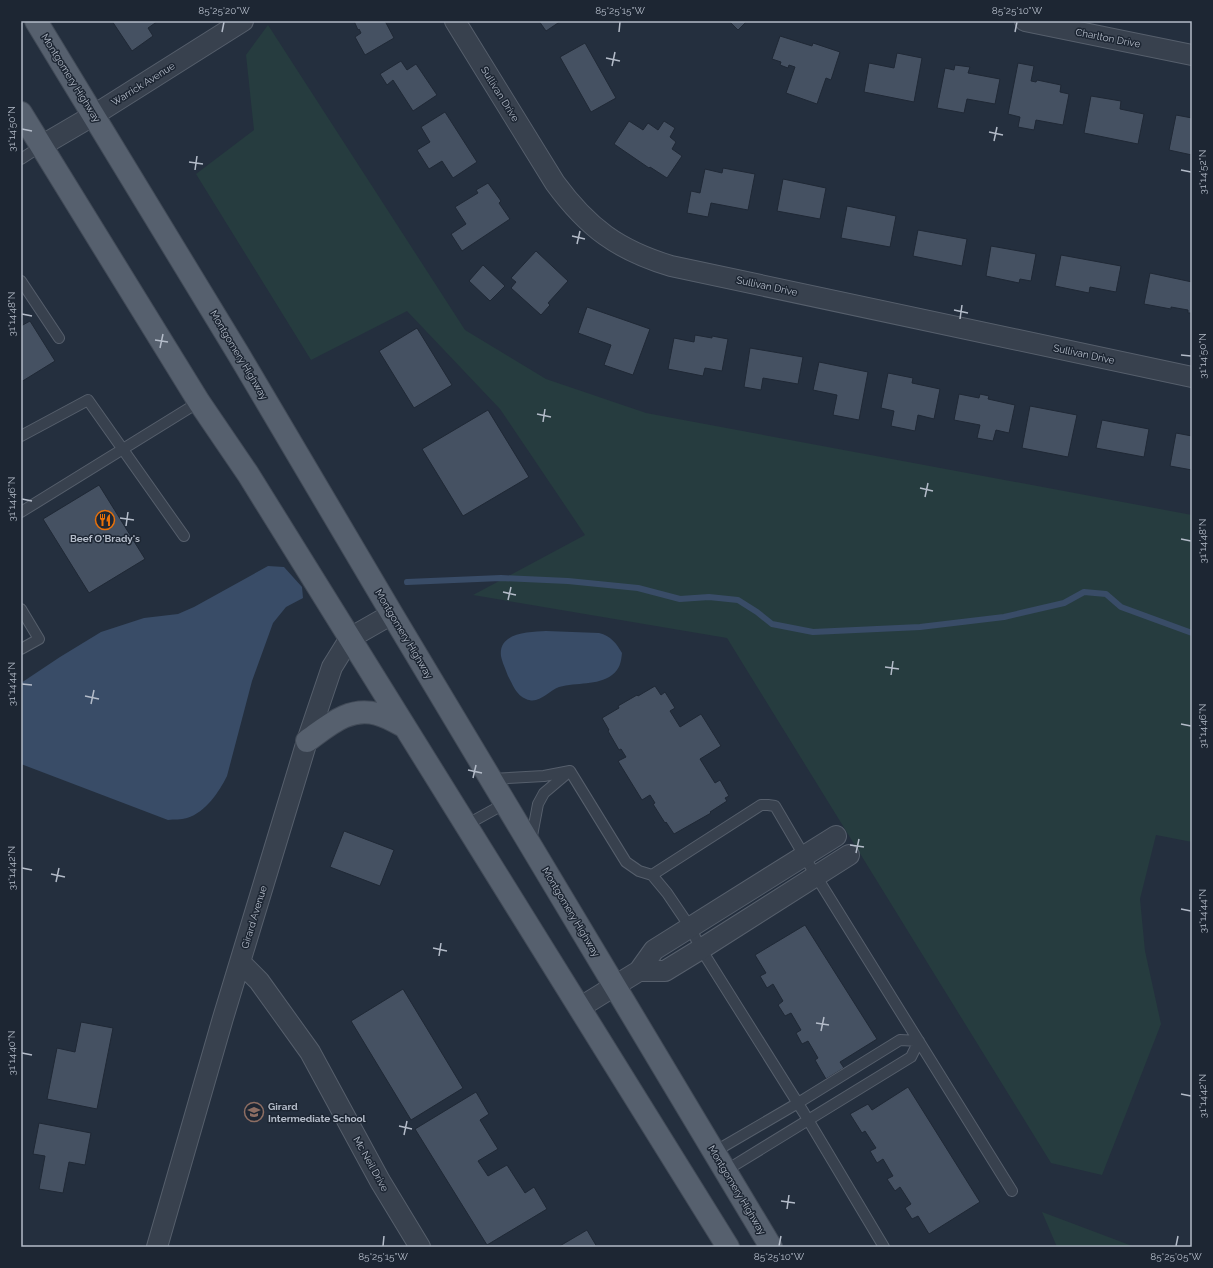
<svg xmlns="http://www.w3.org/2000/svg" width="1213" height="1268" font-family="Raleway,sans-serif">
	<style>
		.green { fill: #263c3f }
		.water { fill: #394c67 }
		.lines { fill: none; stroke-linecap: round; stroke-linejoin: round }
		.stream { stroke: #394c67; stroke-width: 6 }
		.building { fill: #455162; stroke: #1f2835 }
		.service-casing { stroke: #565f6c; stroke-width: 12 }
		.minor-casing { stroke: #565f6c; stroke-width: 22 }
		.primary-casing { stroke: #414a57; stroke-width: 24 }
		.service { stroke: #38414e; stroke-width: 10 }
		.minor { stroke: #38414e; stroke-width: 20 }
		.primary { stroke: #56606e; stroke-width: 22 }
		.ticks { fill: none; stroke: #b4bcc9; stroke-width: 1.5 }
		.labels { text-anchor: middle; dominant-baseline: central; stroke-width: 3; stroke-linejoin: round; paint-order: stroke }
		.street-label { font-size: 10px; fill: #b4bcc9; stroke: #1d2633 }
		.poi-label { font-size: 10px; font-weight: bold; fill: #b4bcc9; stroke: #1d2633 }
		.neatline { fill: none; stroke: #b4bcc9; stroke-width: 1.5 }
		.ticks-label { font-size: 10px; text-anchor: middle; fill: #b4bcc9 }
	</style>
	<rect width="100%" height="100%" fill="#242f3e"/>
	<path class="green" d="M 268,25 L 465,330 L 546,379 L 646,413 L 1192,515 L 1192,842 L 1156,835 L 1140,899 L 1145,951 L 1161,1024 L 1102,1175 L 1051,1163 L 727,638 L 473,595 L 585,535 L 500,409 L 407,311 L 311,360 L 196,174 L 254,130 L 246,55 Z
		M 1042,1212 L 1135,1247 L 1057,1247 Z"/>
	<path class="water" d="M 268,566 L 284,567 L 302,587 L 303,598 L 286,607 L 273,623 L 252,681 L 227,776 C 219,792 206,812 187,818 C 181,820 174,819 168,820 L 21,764 L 21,683 L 60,657 L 101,632 L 144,618 L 178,614 L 194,607 Z
		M 546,631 L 599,633 C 611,636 616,643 622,653 C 621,662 620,669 612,675 C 597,686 577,682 559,687 C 548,691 539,705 526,699 C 516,695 513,685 508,676 C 506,670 502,662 501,656 C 498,632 530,632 546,631 Z"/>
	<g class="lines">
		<path class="stream" d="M 407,582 L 501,578 L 568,581 L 638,588 L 680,599 L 709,597 L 738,600 L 757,612 L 772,624 L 813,632 L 920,627 L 1004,617 L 1064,603 L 1084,592 L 1106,594 L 1121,607 L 1192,633"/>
	</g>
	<path class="building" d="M 112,21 L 158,21 L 148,28 L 153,36 L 132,51 Z
		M 354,21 L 385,21 L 394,38 L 365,55 L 355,37 L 361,33 L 359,29 L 358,30 Z
		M 539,21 L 561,21 L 546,31 Z
		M 729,21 L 747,21 L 738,30 Z
		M 780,36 L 812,46 L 813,43 L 840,52 L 831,80 L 826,78 L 817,104 L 786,93 L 795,67 L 789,65 L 788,68 L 780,65 L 781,62 L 772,59 Z
		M 585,43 L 616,98 L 591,112 L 560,57 Z
		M 897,53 L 922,58 L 914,102 L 864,92 L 869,63 L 894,68 Z
		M 401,61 L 407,70 L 416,64 L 437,95 L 413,111 L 393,80 L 387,85 L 380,74 Z
		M 1018,63 L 1034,66 L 1031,81 L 1036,82 L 1037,80 L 1061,85 L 1060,92 L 1069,94 L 1063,125 L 1036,120 L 1034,130 L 1018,127 L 1020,117 L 1008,114 Z
		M 955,65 L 970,67 L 968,73 L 1000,79 L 995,104 L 967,99 L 964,113 L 937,108 L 945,68 L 954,70 Z
		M 1091,96 L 1121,101 L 1120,109 L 1144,114 L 1138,144 L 1084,133 Z
		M 445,112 L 477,162 L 453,178 L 442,161 L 429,169 L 417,150 L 430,142 L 421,127 Z
		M 1176,115 L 1192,118 L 1192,155 L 1169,150 Z
		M 629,121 L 643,130 L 648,123 L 658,130 L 664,121 L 675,128 L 670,137 L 676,142 L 672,149 L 682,156 L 667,178 L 650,167 L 649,168 L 614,144 Z
		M 723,168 L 755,174 L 748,210 L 711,203 L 708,217 L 687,213 L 691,191 L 700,193 L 705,169 L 722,173 Z
		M 783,179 L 826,188 L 820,219 L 777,211 Z
		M 488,183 L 501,201 L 499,203 L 510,219 L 462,251 L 451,234 L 466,224 L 455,207 L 478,193 L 476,190 Z
		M 847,206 L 896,216 L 890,247 L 841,238 Z
		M 918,230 L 967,239 L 962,266 L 913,256 Z
		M 991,246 L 1036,254 L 1031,281 L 1020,279 L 1019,283 L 986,276 Z
		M 536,251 L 568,281 L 548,303 L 550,305 L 541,315 L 511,288 L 516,282 L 511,278 Z
		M 1061,255 L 1121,266 L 1116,292 L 1090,287 L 1089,293 L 1055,286 Z
		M 483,265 L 505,286 L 490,301 L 469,281 Z
		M 1150,273 L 1192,282 L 1192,313 L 1188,313 L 1188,310 L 1171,307 L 1171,309 L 1144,304 Z
		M 587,307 L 650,329 L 633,375 L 604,365 L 611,345 L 578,333 Z
		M 30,321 L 55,361 L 21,382 L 21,326 Z
		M 417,328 L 452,385 L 414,408 L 379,351 Z
		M 695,335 L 712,338 L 712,336 L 728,339 L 722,371 L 705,368 L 703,376 L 668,369 L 674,338 L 694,342 Z
		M 750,348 L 803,357 L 798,384 L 763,378 L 761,390 L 744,387 Z
		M 819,362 L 868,372 L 859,420 L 833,415 L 837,395 L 813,390 Z
		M 888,373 L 913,378 L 912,383 L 940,389 L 934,419 L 918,415 L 915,431 L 891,426 L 894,411 L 881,408 Z
		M 959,394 L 979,398 L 980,394 L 989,396 L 988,399 L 1015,405 L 1009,433 L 996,430 L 993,441 L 977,438 L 980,425 L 954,420 Z
		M 1030,406 L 1077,415 L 1068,457 L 1022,448 Z
		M 488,410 L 529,477 L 463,516 L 422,449 Z
		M 1102,420 L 1149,429 L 1144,457 L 1096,448 Z
		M 1176,433 L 1192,436 L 1192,470 L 1170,466 Z
		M 99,485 L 145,559 L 89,593 L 43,519 Z
		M 655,686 L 661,695 L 665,692 L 675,708 L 670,711 L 680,727 L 701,714 L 721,746 L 700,759 L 715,783 L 720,780 L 729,796 L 725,798 L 727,801 L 710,812 L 711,813 L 674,834 L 666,822 L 665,823 L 653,804 L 655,803 L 650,795 L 642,800 L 618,761 L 626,757 L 621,749 L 619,750 L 608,731 L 609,730 L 602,718 L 619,708 L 618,706 L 637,695 L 638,696 Z
		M 344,831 L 394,850 L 380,886 L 330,867 Z
		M 805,925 L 877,1039 L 840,1062 L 844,1068 L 826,1079 L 815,1060 L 818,1058 L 808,1041 L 802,1044 L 796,1033 L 801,1030 L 791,1013 L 785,1016 L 778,1005 L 783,1001 L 773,984 L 767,988 L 760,976 L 766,973 L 755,955 Z
		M 403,989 L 463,1088 L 411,1120 L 351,1021 Z
		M 81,1022 L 113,1028 L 97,1109 L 47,1099 L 57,1048 L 75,1052 Z
		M 908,1087 L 980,1202 L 929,1234 L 918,1216 L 912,1219 L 905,1208 L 911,1204 L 900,1187 L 895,1191 L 887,1179 L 893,1176 L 883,1159 L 877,1163 L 870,1151 L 876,1148 L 865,1131 L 862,1133 L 850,1114 L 868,1104 L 872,1110 Z
		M 476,1092 L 489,1114 L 480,1120 L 498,1149 L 478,1161 L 488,1176 L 507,1165 L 525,1193 L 534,1187 L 547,1209 L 487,1245 L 415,1129 Z
		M 39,1123 L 91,1133 L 85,1165 L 69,1162 L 63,1193 L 39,1189 L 45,1156 L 33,1154 Z
		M 587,1230 L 597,1247 L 558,1247 Z"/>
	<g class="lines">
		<defs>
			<path id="service" d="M 21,159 L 41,146
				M 21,281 L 59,338
				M 21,436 L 88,400 L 184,536
				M 21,512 L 199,402
				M 21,609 L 39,639 L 21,649
				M 570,771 L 626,862 L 639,871 L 652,875 L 667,893 L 690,927 L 701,949 L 804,1113 L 884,1247
				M 491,779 L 544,776 L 570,771 L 544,793 L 538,804 L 531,841
				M 466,825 L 506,803
				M 652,875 L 761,805 L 768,805 L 775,806 L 816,876 L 1012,1191
				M 714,1152 L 798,1103 L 900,1040 L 919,1041 L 911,1057 L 725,1171"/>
			<path id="minor" d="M 455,21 L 555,183 C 588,228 618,250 671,266 L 1192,377
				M 1025,21 L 1192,55
				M 41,146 L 94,115 L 243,21
				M 836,836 L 654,950 L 639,971 L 665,971 L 701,949 L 849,855
				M 240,962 L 259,981 L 310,1052 L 380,1181 L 420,1247
				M 579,1008 L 639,971
				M 157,1247 L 223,1018 L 307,741 L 332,667 L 350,638 L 392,614"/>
			<path id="primary" d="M 36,21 L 239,355 L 392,614 L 771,1247
				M 21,113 L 199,402 L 248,474 L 728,1247
				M 307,741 C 328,726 349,706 377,714 C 386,716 396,722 405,727"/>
		</defs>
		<use href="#service" class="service-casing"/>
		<use href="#minor" class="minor-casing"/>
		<use href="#primary" class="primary-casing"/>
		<use href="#service" class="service"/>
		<use href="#minor" class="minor"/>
		<use href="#primary" class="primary"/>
	</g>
	<path class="ticks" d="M 222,32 L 224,22M 619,32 L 620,22M 1015,32 L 1017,22M 606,58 L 620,61M 612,66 L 615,52M 22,129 L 32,131M 989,132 L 1003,135M 994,141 L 997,127M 189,162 L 203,164M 195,170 L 197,156M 1181,170 L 1191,172M 572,236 L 585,239M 577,244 L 580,231M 954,310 L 968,313M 22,314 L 32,316M 960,319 L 962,305M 155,340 L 168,342M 160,348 L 163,334M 1181,355 L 1191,356M 537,414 L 551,417M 543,422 L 545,409M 920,488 L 933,491M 925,497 L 928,483M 22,499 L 32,501M 120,518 L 134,520M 126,526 L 128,512M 1181,539 L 1191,541M 503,592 L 516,595M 508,600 L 511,587M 885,667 L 899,669M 891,675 L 893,661M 22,684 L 32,685M 85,696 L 99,699M 91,704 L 94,690M 1181,724 L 1191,726M 468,770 L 482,773M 473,778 L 476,765M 850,845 L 864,847M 856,853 L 859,839M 22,868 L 32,870M 51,874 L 65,877M 56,882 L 59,868M 1181,909 L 1191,911M 433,948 L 447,951M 439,956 L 441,943M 816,1023 L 829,1025M 821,1031 L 824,1017M 22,1053 L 32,1055M 1181,1094 L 1191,1096M 399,1126 L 412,1129M 404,1135 L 407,1121M 781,1201 L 795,1203M 787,1209 L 789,1195M 383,1246 L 384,1236M 779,1246 L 781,1236M 1176,1246 L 1178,1236"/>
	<defs>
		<symbol id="restaurant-ring" viewBox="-11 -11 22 22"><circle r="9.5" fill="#1d2633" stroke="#e8710a" stroke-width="1.5"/><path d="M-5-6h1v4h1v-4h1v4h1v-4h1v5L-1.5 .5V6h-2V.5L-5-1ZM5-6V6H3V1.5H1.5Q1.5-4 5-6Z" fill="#e8710a"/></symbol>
		<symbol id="school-ring" viewBox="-11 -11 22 22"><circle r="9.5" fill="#1d2633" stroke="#8d6e63" stroke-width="1.5"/><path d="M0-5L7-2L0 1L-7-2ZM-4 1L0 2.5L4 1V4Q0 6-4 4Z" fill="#8d6e63"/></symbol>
	</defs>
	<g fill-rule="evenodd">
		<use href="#restaurant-ring" x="94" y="509" width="22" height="22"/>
		<use href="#school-ring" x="243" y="1101" width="22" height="22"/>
	</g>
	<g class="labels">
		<g class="street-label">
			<text transform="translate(1108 38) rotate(11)">Charlton Drive</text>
			<text transform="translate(71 78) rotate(58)">Montgomery Highway</text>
			<text transform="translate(143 84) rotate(-32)">Warrick Avenue</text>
			<text transform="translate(500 94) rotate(58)">Sullivan Drive</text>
			<text transform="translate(767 286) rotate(12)">Sullivan Drive</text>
			<text transform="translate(1084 354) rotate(12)">Sullivan Drive</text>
			<text transform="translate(239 355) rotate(59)">Montgomery Highway</text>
			<text transform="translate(404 634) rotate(59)">Montgomery Highway</text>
			<text transform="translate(571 912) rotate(59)">Montgomery Highway</text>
			<text transform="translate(254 917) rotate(-73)">Girard Avenue</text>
			<text transform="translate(371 1164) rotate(61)">Mc Neil Drive</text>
			<text transform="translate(737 1190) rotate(59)">Montgomery Highway</text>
		</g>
		<g class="poi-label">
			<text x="105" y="538">Beef O'Brady's</text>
			<text x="268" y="1106" text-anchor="start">Girard<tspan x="268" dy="12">Intermediate School</tspan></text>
		</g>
	</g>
	<rect width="1213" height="1268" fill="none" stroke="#1d2633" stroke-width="44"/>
	<rect x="22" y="22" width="1169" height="1224" class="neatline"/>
	<g class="ticks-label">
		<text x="224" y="14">85°25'20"W</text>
		<text x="620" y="14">85°25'15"W</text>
		<text x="1017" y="14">85°25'10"W</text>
		<text transform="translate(11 129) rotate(-90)" y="4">31°14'50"N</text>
		<text transform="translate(1202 172) rotate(-90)" y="4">31°14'52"N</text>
		<text transform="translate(11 314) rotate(-90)" y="4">31°14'48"N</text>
		<text transform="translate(1202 356) rotate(-90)" y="4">31°14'50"N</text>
		<text transform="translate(11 499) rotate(-90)" y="4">31°14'46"N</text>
		<text transform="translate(1202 541) rotate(-90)" y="4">31°14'48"N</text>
		<text transform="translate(11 684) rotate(-90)" y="4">31°14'44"N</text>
		<text transform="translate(1202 726) rotate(-90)" y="4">31°14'46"N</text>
		<text transform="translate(11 868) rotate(-90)" y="4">31°14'42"N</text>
		<text transform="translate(1202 911) rotate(-90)" y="4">31°14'44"N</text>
		<text transform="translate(11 1053) rotate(-90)" y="4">31°14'40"N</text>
		<text transform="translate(1202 1096) rotate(-90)" y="4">31°14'42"N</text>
		<text x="383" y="1260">85°25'15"W</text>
		<text x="779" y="1260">85°25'10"W</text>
		<text x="1176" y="1260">85°25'05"W</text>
	</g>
</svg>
